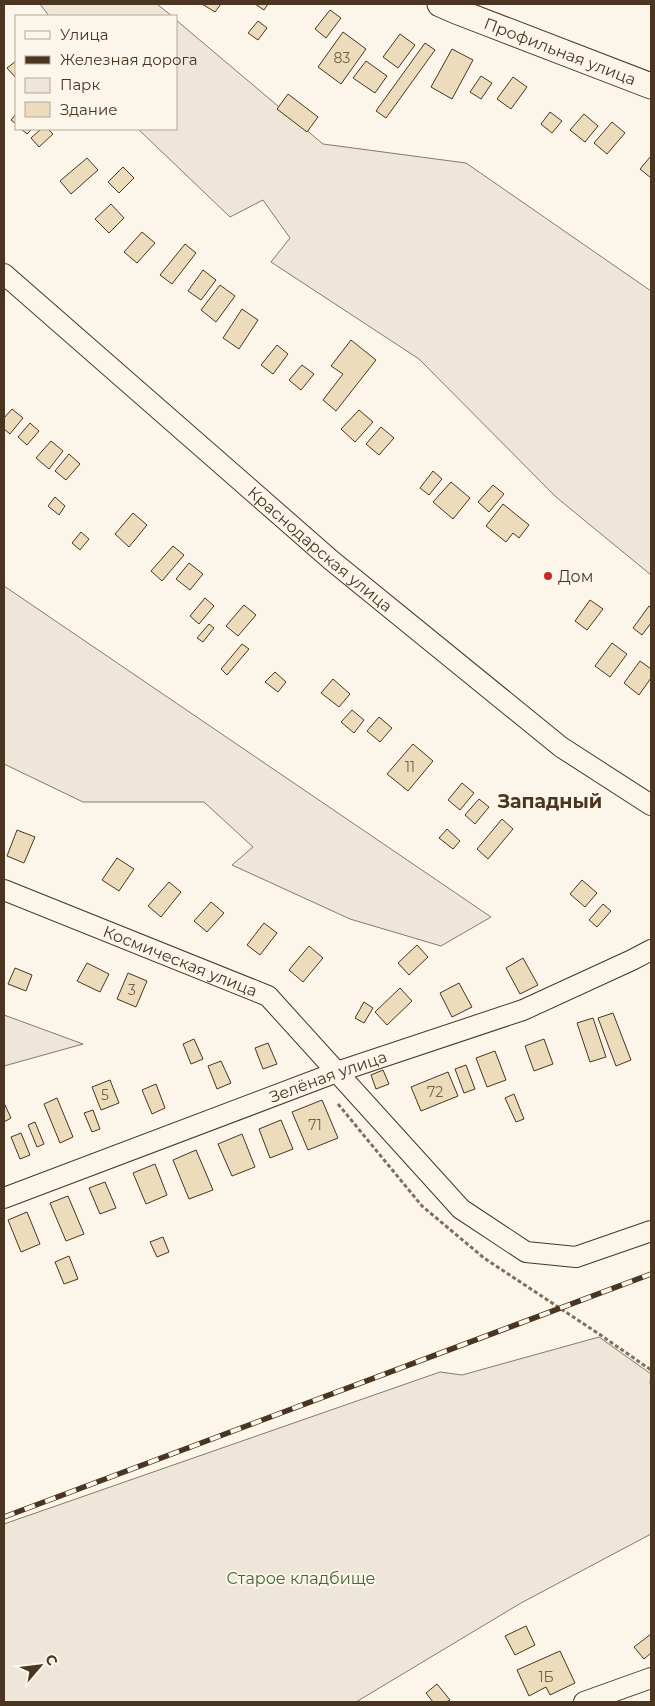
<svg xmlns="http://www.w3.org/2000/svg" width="655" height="1706" font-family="Montserrat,sans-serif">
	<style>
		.green { fill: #ede6d9; stroke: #887966 }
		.building { fill: #ecdcbc; stroke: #4a3520 }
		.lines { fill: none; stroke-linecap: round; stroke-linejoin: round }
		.minor-casing { stroke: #4a3520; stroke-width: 22 }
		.major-casing { stroke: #4a3520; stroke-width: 27 }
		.path { stroke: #7f6f5c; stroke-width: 3; stroke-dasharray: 4 2.5; stroke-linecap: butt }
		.minor { stroke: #fbf6e9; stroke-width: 20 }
		.major { stroke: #fbf6e9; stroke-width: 25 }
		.rail-casing { stroke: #4a3520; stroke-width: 5.5 }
		.rail { stroke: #fbf6e9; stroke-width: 4; stroke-dasharray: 11; stroke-linecap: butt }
		.poi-dot { fill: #c62828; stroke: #fbf6e9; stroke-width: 2 }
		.labels { text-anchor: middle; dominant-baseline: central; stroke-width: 4; stroke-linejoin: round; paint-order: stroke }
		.number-label { font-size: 14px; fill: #725f47 }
		.street-label { font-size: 16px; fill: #4a3520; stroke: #fbf6e9 }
		.poi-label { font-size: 16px; fill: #4a3520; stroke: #fbf6e9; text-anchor: start }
		.park-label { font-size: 16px; fill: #436837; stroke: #fbf6e9 }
		.quarter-label { font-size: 19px; font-weight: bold; fill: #4a3520; stroke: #fbf6e9 }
	</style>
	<rect width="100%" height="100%" fill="#fbf6e9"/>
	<path class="green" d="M 40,4 L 157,4 L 172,16 L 49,16 Z
		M 176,20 L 323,144 L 466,163 L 651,291 L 651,575 L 556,497 L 419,359 L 271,262 L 290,238 L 263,200 L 230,217 L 138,129 L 176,129 Z
		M 4,586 L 491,917 L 441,946 L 350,919 L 232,865 L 253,847 L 204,802 L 83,802 L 4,764 Z
		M 4,1015 L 83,1044 L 4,1066 Z
		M 599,1337 L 651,1374 L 650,1383 L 651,1385 L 651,1534 L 521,1603 L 356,1702 L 4,1702 L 4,1524 L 440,1372 L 462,1375 Z"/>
	<path class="building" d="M 202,4 L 221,4 L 215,12 Z
		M 255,4 L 268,4 L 264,10 Z
		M 330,10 L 341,18 L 326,38 L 315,29 Z
		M 258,21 L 267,28 L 258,40 L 248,33 Z
		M 343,32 L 366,49 L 341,84 L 318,67 Z
		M 400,34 L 415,45 L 398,68 L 383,57 Z
		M 425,43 L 435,50 L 386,118 L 376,111 Z
		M 452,49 L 473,60 L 452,99 L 431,87 Z
		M 16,61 L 16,78 L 7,68 Z
		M 366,61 L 387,76 L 375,93 L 353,78 Z
		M 481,76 L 492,83 L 481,99 L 470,92 Z
		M 513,77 L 527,87 L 511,109 L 497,99 Z
		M 288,94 L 318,117 L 307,132 L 277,109 Z
		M 550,112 L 562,121 L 552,133 L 541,124 Z
		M 16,114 L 16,124 L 11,120 Z
		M 584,114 L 598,126 L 585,142 L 570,130 Z
		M 612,122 L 625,133 L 607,154 L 594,143 Z
		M 21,129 L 32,129 L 27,134 Z
		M 41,129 L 48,129 L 53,134 L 39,147 L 31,138 Z
		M 651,156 L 651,178 L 640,169 Z
		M 87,158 L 98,170 L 71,194 L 60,181 Z
		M 123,167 L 134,178 L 119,193 L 108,182 Z
		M 111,204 L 124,218 L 109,233 L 95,219 Z
		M 142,232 L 155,243 L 137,263 L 124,252 Z
		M 185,244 L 196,253 L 172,284 L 160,275 Z
		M 203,270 L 216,280 L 201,300 L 188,291 Z
		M 220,285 L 235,296 L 216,322 L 201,310 Z
		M 242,309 L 258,320 L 239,349 L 223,338 Z
		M 351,340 L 376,360 L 336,411 L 323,400 L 343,374 L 331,366 Z
		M 277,345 L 288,354 L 273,374 L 261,365 Z
		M 302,365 L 314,374 L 301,390 L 289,380 Z
		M 12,409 L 23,418 L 10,434 L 4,429 L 4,418 Z
		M 359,410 L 373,422 L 355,442 L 341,429 Z
		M 30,423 L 39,431 L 27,445 L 18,437 Z
		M 381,427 L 394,438 L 379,455 L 366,444 Z
		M 51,441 L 63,451 L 49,469 L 36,458 Z
		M 69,454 L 80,464 L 66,480 L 55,471 Z
		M 433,471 L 442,479 L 429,495 L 420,488 Z
		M 451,482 L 470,498 L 453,519 L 433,502 Z
		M 493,485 L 504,494 L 489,512 L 478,502 Z
		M 55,497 L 65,506 L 59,515 L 48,506 Z
		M 503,504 L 529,525 L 519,538 L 513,533 L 506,542 L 486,526 Z
		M 133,513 L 147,525 L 129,547 L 115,534 Z
		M 81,532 L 89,539 L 80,550 L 72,543 Z
		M 173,546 L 184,555 L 162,581 L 151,571 Z
		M 189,563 L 203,574 L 190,590 L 176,579 Z
		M 205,598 L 214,606 L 199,624 L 190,616 Z
		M 590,600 L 603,609 L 587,630 L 575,621 Z
		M 244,605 L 256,615 L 238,636 L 226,626 Z
		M 649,606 L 651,608 L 651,623 L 642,635 L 633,628 Z
		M 209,624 L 214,628 L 203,642 L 197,638 Z
		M 612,643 L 627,654 L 610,677 L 595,666 Z
		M 242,644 L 249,649 L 227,675 L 221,669 Z
		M 640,661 L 651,669 L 651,678 L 639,695 L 624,683 Z
		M 275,672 L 286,682 L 278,692 L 265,682 Z
		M 333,679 L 350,694 L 339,707 L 321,693 Z
		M 352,710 L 364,720 L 354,733 L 341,722 Z
		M 379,717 L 392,728 L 380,742 L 367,731 Z
		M 413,744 L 433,761 L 408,791 L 387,774 Z
		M 462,783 L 474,793 L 460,810 L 448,800 Z
		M 479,799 L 489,807 L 475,824 L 465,815 Z
		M 502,819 L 513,829 L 488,859 L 477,849 Z
		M 447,829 L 460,841 L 453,849 L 439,838 Z
		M 17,830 L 35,837 L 24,863 L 7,856 Z
		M 117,858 L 134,869 L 119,891 L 102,880 Z
		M 582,880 L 597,893 L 585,907 L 570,894 Z
		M 169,882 L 181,892 L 161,917 L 148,906 Z
		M 211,902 L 224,913 L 207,932 L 194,921 Z
		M 603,904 L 611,911 L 597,927 L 589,920 Z
		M 264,923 L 277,933 L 260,955 L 247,945 Z
		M 417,945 L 428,957 L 409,975 L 398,963 Z
		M 309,946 L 323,958 L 303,982 L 289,970 Z
		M 523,958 L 538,985 L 520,994 L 506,968 Z
		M 87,963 L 109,974 L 100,992 L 77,981 Z
		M 15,968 L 32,975 L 26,991 L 8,984 Z
		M 128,973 L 147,981 L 136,1007 L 117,999 Z
		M 459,983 L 472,1007 L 452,1017 L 440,993 Z
		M 400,988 L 412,1001 L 387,1025 L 375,1012 Z
		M 364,1002 L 373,1008 L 364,1023 L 355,1018 Z
		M 613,1013 L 631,1060 L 616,1066 L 598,1018 Z
		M 593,1018 L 606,1057 L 590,1062 L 577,1023 Z
		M 194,1039 L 203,1059 L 191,1064 L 183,1044 Z
		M 544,1039 L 553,1064 L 534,1071 L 525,1046 Z
		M 268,1043 L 277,1064 L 263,1069 L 255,1048 Z
		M 495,1051 L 506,1080 L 487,1087 L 476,1058 Z
		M 221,1061 L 231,1083 L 217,1089 L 208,1066 Z
		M 466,1065 L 475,1089 L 464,1093 L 455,1069 Z
		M 383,1070 L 389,1084 L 376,1089 L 371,1075 Z
		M 448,1072 L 458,1096 L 421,1111 L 411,1087 Z
		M 110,1080 L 119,1103 L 101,1110 L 92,1087 Z
		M 156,1084 L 165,1108 L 152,1114 L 142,1090 Z
		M 514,1094 L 524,1119 L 516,1122 L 505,1098 Z
		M 57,1098 L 73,1137 L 60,1143 L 44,1104 Z
		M 322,1100 L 338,1138 L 308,1150 L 292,1112 Z
		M 4,1103 L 11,1118 L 4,1122 Z
		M 93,1110 L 100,1129 L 92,1132 L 84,1113 Z
		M 281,1120 L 293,1149 L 270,1158 L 259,1129 Z
		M 35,1122 L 44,1144 L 37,1147 L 28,1125 Z
		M 21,1133 L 30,1155 L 20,1159 L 11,1137 Z
		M 242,1134 L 255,1167 L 232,1176 L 218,1144 Z
		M 196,1150 L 213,1190 L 189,1199 L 173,1160 Z
		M 155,1164 L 167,1195 L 146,1204 L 133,1173 Z
		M 105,1182 L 116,1208 L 100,1214 L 89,1188 Z
		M 68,1196 L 84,1234 L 66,1241 L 50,1203 Z
		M 27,1212 L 40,1244 L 21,1252 L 8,1220 Z
		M 163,1237 L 169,1252 L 157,1257 L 150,1242 Z
		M 69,1256 L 78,1279 L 64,1284 L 55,1262 Z
		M 526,1626 L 535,1645 L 515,1655 L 505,1636 Z
		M 651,1634 L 651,1653 L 644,1659 L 634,1647 Z
		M 560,1651 L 575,1683 L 550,1695 L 546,1687 L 529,1696 L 517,1670 Z
		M 437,1684 L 450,1700 L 446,1702 L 433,1702 L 426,1693 Z"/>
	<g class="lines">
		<defs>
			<g id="minor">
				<path id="s1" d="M 4,274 L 331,560 L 561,747 L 651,805"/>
				<path id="s2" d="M 4,890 L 268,996 L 461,1209 L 526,1252 L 576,1257 L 651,1231"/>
				<path id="s3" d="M 4,1198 L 337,1072 L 523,1010 L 632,960 L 651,950"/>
				<path d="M 584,1702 L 651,1678"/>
			</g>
			<g id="major">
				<path id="s4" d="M 440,4 L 456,11 L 651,86"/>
			</g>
		</defs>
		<use href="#minor" class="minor-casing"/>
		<use href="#major" class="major-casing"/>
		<path class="path" d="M 338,1104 L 422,1206 L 484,1258 L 599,1334 L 651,1370"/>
		<use href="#minor" class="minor"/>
		<use href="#major" class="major"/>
		<defs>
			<path id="rail" d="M 4,1517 L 651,1274"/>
		</defs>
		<use href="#rail" class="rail-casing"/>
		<use href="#rail" class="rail"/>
	</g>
	<circle class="poi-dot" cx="548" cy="576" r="5"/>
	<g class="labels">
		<g class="number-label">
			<text x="342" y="58">83</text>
			<text x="410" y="767">11</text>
			<text x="132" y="990">3</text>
			<text x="435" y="1092">72</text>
			<text x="105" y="1095">5</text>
			<text x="315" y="1125">71</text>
			<text x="546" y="1677">1Б</text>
		</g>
		<g class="street-label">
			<text stroke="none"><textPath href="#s4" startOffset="129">Профильная улица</textPath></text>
			<text stroke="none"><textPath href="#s1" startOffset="419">Краснодарская улица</textPath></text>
			<text stroke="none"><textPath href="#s2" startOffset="190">Космическая улица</textPath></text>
			<text stroke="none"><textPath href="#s3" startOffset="346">Зелёная улица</textPath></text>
		</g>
		<g class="poi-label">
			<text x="558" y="576">Дом</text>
		</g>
		<g class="park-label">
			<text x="301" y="1578">Старое кладбище</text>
		</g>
		<g class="quarter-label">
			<text x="550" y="801">Западный</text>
		</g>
	</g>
	<rect width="655" height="1706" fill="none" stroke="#4a3520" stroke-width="10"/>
	<rect x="15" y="15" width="162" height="115" fill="#fbf6e9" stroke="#b4a999"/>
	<rect x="25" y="31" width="25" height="8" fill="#fbf6e9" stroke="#b4a999"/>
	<text x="60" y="40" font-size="15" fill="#4a3520">Улица</text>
	<rect x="25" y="56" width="25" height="8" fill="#4a3520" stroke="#b4a999"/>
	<text x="60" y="65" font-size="15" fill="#4a3520">Железная дорога</text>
	<rect x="25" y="78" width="25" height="15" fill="#ede6d9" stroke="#b4a999"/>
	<text x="60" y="90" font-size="15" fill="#4a3520">Парк</text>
	<rect x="25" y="102" width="25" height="15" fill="#ecdcbc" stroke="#b4a999"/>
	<text x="60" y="115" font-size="15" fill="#4a3520">Здание</text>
	<g transform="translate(40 1666) rotate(62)" stroke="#fbf6e9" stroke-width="4" paint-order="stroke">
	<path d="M0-4L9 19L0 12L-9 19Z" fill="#4a3520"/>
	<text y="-8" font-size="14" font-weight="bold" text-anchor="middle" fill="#4a3520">С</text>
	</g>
</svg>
